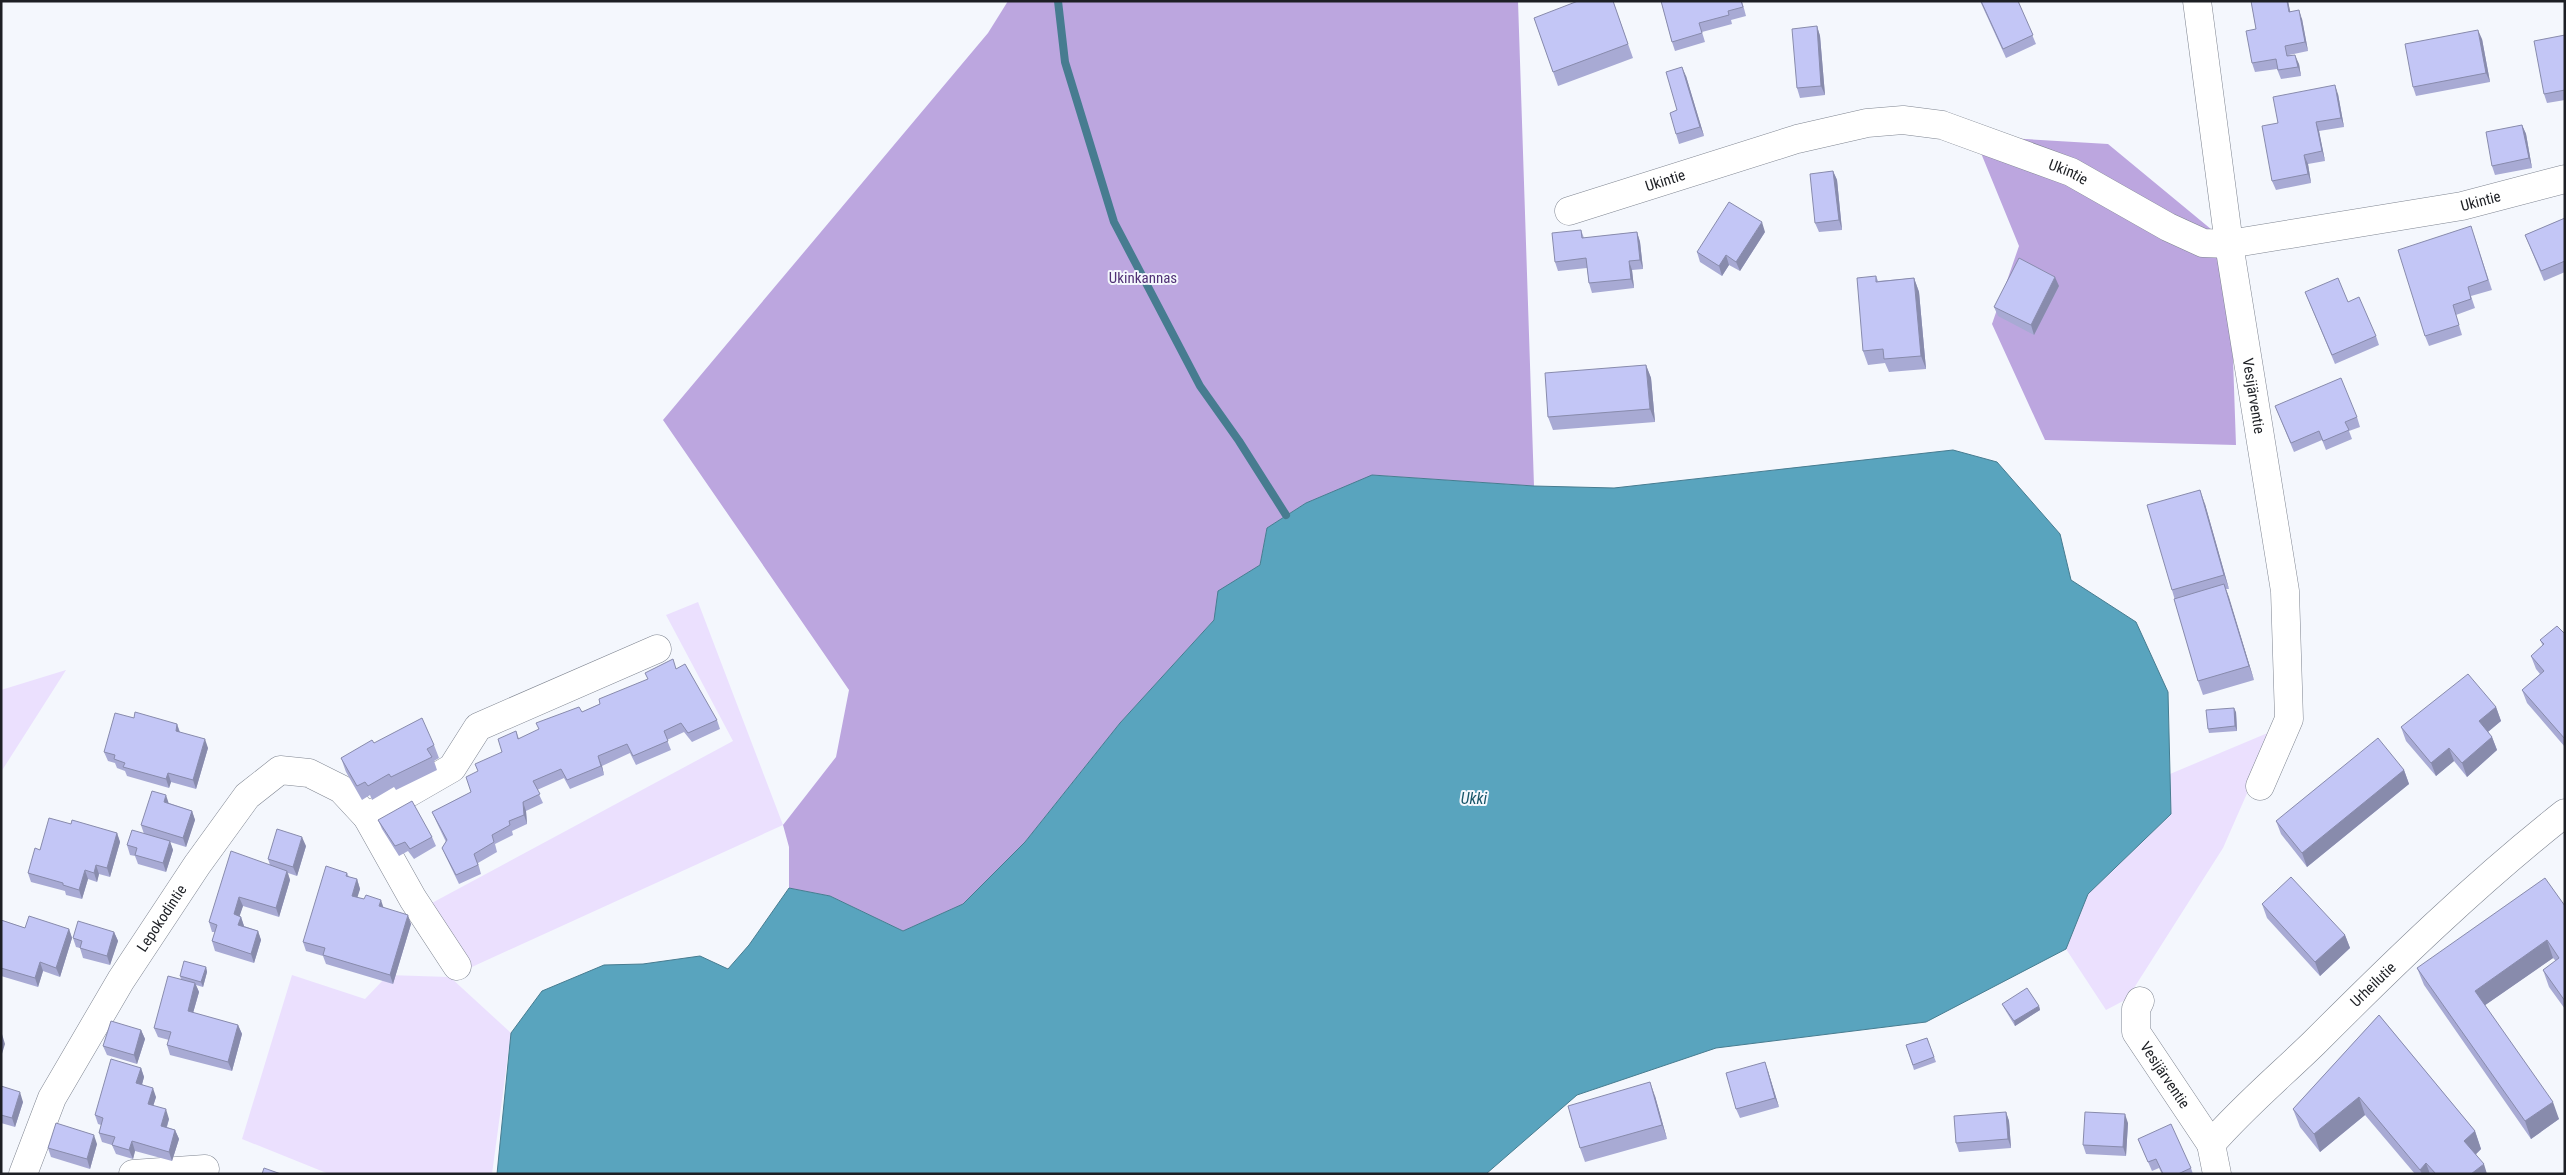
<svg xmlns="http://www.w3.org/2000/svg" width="2566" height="1175" font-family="'Roboto Condensed',sans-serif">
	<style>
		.green { fill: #ebe0fe }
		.forest { fill: #bca6df }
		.water { fill: #59a4be; stroke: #477c90 }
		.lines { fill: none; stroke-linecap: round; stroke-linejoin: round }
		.stream { stroke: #477c90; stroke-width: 8 }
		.minor-casing { stroke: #7f8591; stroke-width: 29 }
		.minor { stroke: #fff; stroke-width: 28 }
		.wall { fill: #a8aad4 }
		.shaded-wall { fill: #888bac }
		.building { fill: #c3c6f6; stroke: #888bac }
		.labels { text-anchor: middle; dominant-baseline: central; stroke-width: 4; stroke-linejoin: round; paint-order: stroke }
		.street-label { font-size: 15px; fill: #1d1f24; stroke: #f4f7fd }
		.park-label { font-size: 15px; fill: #503175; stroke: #f4f7fd }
		.water-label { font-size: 16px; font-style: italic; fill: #195669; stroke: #f4f7fd }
	</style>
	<rect width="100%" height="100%" fill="#f4f7fd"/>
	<path class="green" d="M 698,602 L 783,825 L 450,977 L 511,1033 L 492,1174 L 329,1174 L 242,1139 L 292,975 L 365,999 L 388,975 L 449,977 L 417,911 L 733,741 L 666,615 Z
		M 66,670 L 1,772 L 1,690 Z
		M 2270,732 L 2252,782 L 2223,848 L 2127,999 L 2106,1010 L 2066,949 L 2088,894 L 2171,814 L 2170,774 Z"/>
	<path class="forest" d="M 1008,1 L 1518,1 L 1534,486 L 1373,475 L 1306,503 L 1267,528 L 1260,565 L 1219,591 L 1214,620 L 1120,723 L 1025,842 L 963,904 L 903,931 L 830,896 L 789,888 L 789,847 L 783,825 L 836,757 L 849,690 L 663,420 L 988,33 Z
		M 1974,136 L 2108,144 L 2229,244 L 2236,445 L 2045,440 L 1992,324 L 2019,246 Z"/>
	<path class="water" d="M 1953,450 L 1997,462 L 2060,534 L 2071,580 L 2136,622 L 2168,692 L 2171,814 L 2088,894 L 2066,949 L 1926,1022 L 1716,1048 L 1577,1095 L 1486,1174 L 497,1174 L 511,1033 L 542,991 L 604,965 L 643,964 L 700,956 L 728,969 L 749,945 L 789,888 L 830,896 L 903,931 L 963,904 L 1025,842 L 1120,723 L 1214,620 L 1218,591 L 1260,565 L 1267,528 L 1306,503 L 1372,475 L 1534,486 L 1614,488 Z"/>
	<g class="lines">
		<path class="stream" d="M 1058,1 L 1065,62 L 1114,222 L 1200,386 L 1239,441 L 1286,515"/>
		<defs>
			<g id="minor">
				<path id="s1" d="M 2197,1 L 2229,244 L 2285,591 L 2289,719 L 2260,786"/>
				<path id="s2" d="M 1569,211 L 1797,139 L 1867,123 L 1903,120 L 1942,125 L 2071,172 L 2168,227 L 2203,243 L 2229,244 L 2462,206 L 2565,179"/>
				<path d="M 367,817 L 452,768 L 478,727 L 657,649"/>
				<path id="s3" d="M 2140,1001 L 2136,1009 L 2136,1032 L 2211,1144"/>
				<path id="s4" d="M 23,1174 L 52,1098 L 121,980 L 197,865 L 247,796 L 280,770 L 309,773 L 341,789 L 367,817 L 413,899 L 457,966"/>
				<path d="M 133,1174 L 205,1169"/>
				<path id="s5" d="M 2217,1174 L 2211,1144 C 2242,1108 2279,1077 2314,1043 C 2394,963 2475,884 2565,813"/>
			</g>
		</defs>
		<use href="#minor" class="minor-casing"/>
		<use href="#minor" class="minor"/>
	</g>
	<path class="wall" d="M 1613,1 L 1633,58 L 1558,86 L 1534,18 Z
		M 1661,1 L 1742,1 L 1746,16 L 1731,20 L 1732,24 L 1702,32 L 1705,42 L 1675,51 L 1672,42 Z
		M 1980,1 L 2018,1 L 2036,44 L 2006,58 Z
		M 2251,1 L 2288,1 L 2290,11 L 2302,19 L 2308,51 L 2289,55 L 2299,64 L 2301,76 L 2281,79 L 2277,69 L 2255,72 L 2252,63 L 2256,29 Z
		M 1817,26 L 1820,36 L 1825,95 L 1800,98 L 1797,88 Z
		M 2565,35 L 2565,100 L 2547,103 L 2544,94 Z
		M 2482,39 L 2490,82 L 2416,96 L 2413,87 Z
		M 1686,76 L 1704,136 L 1679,144 L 1676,134 L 1677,110 Z
		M 2338,94 L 2344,127 L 2319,131 L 2325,161 L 2308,164 L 2311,183 L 2276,190 L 2272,181 L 2278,123 Z
		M 2522,125 L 2526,134 L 2532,168 L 2495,175 L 2492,166 Z
		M 1833,171 L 1837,180 L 1842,230 L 1819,232 L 1815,223 Z
		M 2565,218 L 2565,272 L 2544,281 L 2525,235 Z
		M 1581,230 L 1584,238 L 1637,232 L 1640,242 L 1643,269 L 1632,270 L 1634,288 L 1592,293 L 1589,283 L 1587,268 L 1558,271 L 1555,262 Z
		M 1765,232 L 1740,271 L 1729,265 L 1722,276 L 1700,262 L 1697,252 Z
		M 2474,235 L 2492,290 L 2471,296 L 2475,308 L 2456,315 L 2462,335 L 2429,346 L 2425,336 Z
		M 1876,276 L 1878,281 L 1914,278 L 1919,292 L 1926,369 L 1889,372 L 1885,363 L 1868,365 L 1863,351 Z
		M 2059,286 L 2034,335 L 1998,316 L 1994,307 Z
		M 2305,292 L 2348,302 L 2376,336 L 2379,345 L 2335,364 Z
		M 1646,365 L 1651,378 L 1655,422 L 1553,430 L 1548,417 Z
		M 2275,406 L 2357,417 L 2360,427 L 2349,431 L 2352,439 L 2326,450 L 2322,440 L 2294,452 Z
		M 2205,504 L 2229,589 L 2226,589 L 2254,680 L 2203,695 L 2198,681 L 2172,590 Z
		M 2565,634 L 2565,747 L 2527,703 L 2522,690 L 2540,674 L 2536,669 L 2531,656 L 2543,646 L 2540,640 Z
		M 676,669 L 717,720 L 720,729 L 692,742 L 684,732 L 667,740 L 671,750 L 636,765 L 630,753 L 602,766 L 604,775 L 570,789 L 564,778 L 537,790 L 543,803 L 526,811 L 527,824 L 512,831 L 513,835 L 495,844 L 497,852 L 478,863 L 481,874 L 459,884 L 446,857 L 442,848 L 446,842 L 436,821 L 432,812 L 471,792 L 478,771 L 502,752 L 516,731 L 519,739 L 582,712 Z
		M 2496,707 L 2501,721 L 2488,732 L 2492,737 L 2497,750 L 2467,777 L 2454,761 L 2436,776 L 2406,741 L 2401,727 Z
		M 2236,712 L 2237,731 L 2209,733 L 2208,729 Z
		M 134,718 L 177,724 L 180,732 L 208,748 L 196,789 L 171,782 L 169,788 L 127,776 L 125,771 L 117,768 L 115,763 L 108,761 L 104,752 Z
		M 374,743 L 434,745 L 439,758 L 434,761 L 437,770 L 396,790 L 394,787 L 372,800 L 370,795 L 362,800 L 346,772 L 341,758 Z
		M 2404,770 L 2409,784 L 2307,867 L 2281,834 L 2276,821 Z
		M 169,803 L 192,811 L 195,820 L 186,847 L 170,842 L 173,850 L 166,872 L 138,864 L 135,856 L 130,855 L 127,845 L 144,834 L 141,825 Z
		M 378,820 L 432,837 L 436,846 L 414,859 L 408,851 L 399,856 L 382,829 Z
		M 71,824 L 117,833 L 120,842 L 110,877 L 99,874 L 97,882 L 88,879 L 82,899 L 66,895 L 65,891 L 31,882 L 28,873 L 40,850 Z
		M 306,846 L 297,876 L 288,873 L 290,880 L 279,917 L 243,906 L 239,916 L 241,917 L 244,926 L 258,931 L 261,940 L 254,963 L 215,951 L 212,941 L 215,932 L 212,932 L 209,922 L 270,865 L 268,859 Z
		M 347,873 L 349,877 L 357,879 L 360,889 L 357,897 L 384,908 L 411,924 L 393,984 L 326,964 L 323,956 L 306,951 L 303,942 Z
		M 2262,904 L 2345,935 L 2350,948 L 2320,976 L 2267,918 Z
		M 2565,906 L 2565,1009 L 2549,987 L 2543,970 L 2556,961 L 2553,958 L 2485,1005 L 2559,1119 L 2531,1139 L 2424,985 L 2417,968 Z
		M 1,920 L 25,928 L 69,929 L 72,938 L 60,977 L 43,971 L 38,987 L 1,976 Z
		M 114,932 L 118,941 L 110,965 L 83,958 L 80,948 L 76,947 L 73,938 Z
		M 206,967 L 207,972 L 203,987 L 196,985 L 199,992 L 193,1013 L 238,1025 L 242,1034 L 232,1071 L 170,1055 L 167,1045 L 169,1040 L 158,1037 L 154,1028 L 181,979 L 180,976 Z
		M 2002,1004 L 2039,1006 L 2040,1010 L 2015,1026 L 2004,1008 Z
		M 2379,1015 L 2475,1131 L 2481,1149 L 2476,1154 L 2487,1174 L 2415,1174 L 2365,1115 L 2320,1152 L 2300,1127 L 2293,1109 Z
		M 141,1030 L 145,1039 L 137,1064 L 107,1055 L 103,1046 Z
		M 1927,1038 L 1936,1062 L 1914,1070 L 1906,1045 Z
		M 141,1068 L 144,1077 L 142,1084 L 156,1097 L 153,1106 L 169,1119 L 167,1127 L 175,1130 L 179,1139 L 172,1161 L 135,1151 L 133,1159 L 116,1154 L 112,1145 L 102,1142 L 99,1133 L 101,1125 L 98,1124 L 95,1115 Z
		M 1768,1071 L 1779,1107 L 1740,1118 L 1736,1109 Z
		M 1,1086 L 23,1102 L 15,1127 L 1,1123 Z
		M 1655,1096 L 1667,1139 L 1585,1162 L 1580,1148 Z
		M 2006,1112 L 2009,1121 L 2011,1148 L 1959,1152 L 1956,1143 Z
		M 2128,1123 L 2126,1156 L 2086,1154 L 2083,1145 Z
		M 2138,1139 L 2191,1168 L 2193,1174 L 2162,1174 L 2159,1168 L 2152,1171 Z
		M 97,1144 L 90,1169 L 51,1157 L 48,1148 Z"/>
	<path class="shaded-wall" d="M 2287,1 L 2288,1 L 2292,21 L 2289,12 Z
		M 2299,10 L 2302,19 L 2308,51 L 2305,42 Z
		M 1817,26 L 1820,36 L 1825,95 L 1821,86 Z
		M 2478,30 L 2482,39 L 2490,82 L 2486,73 Z
		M 2295,55 L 2299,64 L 2301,76 L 2298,67 Z
		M 1682,67 L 1686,76 L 1704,136 L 1700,127 Z
		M 2335,85 L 2338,94 L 2344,127 L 2341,118 Z
		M 2316,122 L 2319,131 L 2325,161 L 2322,151 Z
		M 2522,125 L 2526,134 L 2532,168 L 2529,158 Z
		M 2304,155 L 2308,164 L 2311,183 L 2308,174 Z
		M 1833,171 L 1837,180 L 1842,230 L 1839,220 Z
		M 1762,222 L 1765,232 L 1740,271 L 1736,262 Z
		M 1637,232 L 1640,242 L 1643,269 L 1640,260 Z
		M 1726,255 L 1729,265 L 1722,276 L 1719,266 Z
		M 1629,261 L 1632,270 L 1634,288 L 1631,279 Z
		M 2055,277 L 2059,286 L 2034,335 L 2031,325 Z
		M 1914,278 L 1919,292 L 1926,369 L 1921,356 Z
		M 1646,365 L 1651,378 L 1655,422 L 1650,409 Z
		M 2200,490 L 2205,504 L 2229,589 L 2224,575 Z
		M 2224,584 L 2229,597 L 2254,680 L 2249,666 Z
		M 2496,707 L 2501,721 L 2484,735 L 2479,721 Z
		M 2234,708 L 2236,712 L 2237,731 L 2235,726 Z
		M 177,724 L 180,734 L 176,731 Z
		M 2492,737 L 2497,750 L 2467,777 L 2462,763 Z
		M 205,739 L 208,748 L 196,789 L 193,780 Z
		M 2449,748 L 2454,761 L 2436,776 L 2431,763 Z
		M 598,756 L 602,766 L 604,775 L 601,766 Z
		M 2404,770 L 2409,784 L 2307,867 L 2302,853 Z
		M 168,773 L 171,782 L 169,788 L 166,779 Z
		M 166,795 L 169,804 L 164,802 Z
		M 523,802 L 526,811 L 527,824 L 524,815 Z
		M 192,811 L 195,820 L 186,847 L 183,838 Z
		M 117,833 L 120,842 L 110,877 L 107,868 Z
		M 302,837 L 306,846 L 297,876 L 293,867 Z
		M 170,841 L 173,850 L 166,872 L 163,863 Z
		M 96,865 L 99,874 L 97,882 L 94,873 Z
		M 85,870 L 88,879 L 82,899 L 79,890 Z
		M 287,871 L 290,880 L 279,917 L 276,908 Z
		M 357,879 L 360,889 L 355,905 L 352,896 Z
		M 239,897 L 243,906 L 237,924 L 234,914 Z
		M 381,900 L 384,909 L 379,906 Z
		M 408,915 L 411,924 L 393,984 L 390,975 Z
		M 241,917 L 244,926 L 242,934 L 238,925 Z
		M 69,929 L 72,938 L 60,977 L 56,968 Z
		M 258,931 L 261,940 L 254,963 L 251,954 Z
		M 114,932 L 118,941 L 110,965 L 107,956 Z
		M 2345,935 L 2350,948 L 2320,976 L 2315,962 Z
		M 2547,940 L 2553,958 L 2481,1008 L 2475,991 Z
		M 40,962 L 43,971 L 38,987 L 35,978 Z
		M 206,967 L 207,972 L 203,987 L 201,982 Z
		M 195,983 L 199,992 L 191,1020 L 188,1011 Z
		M 2039,1006 L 2040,1010 L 2015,1026 L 2014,1021 Z
		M 238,1025 L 242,1034 L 232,1071 L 228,1062 Z
		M 141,1030 L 145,1039 L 137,1064 L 134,1055 Z
		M 2,1034 L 5,1044 L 1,1057 L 1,1037 Z
		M 1765,1062 L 1768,1071 L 1779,1107 L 1775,1098 Z
		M 141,1068 L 144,1077 L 140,1092 L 136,1083 Z
		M 1650,1082 L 1655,1096 L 1667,1139 L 1662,1125 Z
		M 153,1088 L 156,1097 L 151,1113 L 148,1104 Z
		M 20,1092 L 23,1102 L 15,1127 L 12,1118 Z
		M 2359,1097 L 2365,1115 L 2320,1152 L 2314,1134 Z
		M 2553,1102 L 2559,1119 L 2531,1139 L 2525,1121 Z
		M 166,1109 L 169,1119 L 164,1135 L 161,1126 Z
		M 2006,1112 L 2009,1121 L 2011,1148 L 2008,1139 Z
		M 2125,1114 L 2128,1123 L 2126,1156 L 2123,1147 Z
		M 175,1130 L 179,1139 L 172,1161 L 169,1152 Z
		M 2475,1131 L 2481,1149 L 2471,1159 L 2464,1141 Z
		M 94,1135 L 97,1144 L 90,1169 L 87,1159 Z
		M 132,1141 L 135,1151 L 133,1159 L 129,1150 Z
		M 2426,1163 L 2430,1174 L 2422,1174 L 2420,1170 Z
		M 2484,1164 L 2487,1174 L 2471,1174 Z"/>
	<path class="building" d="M 1578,1 L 1613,1 L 1628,44 L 1553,72 L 1534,18 Z
		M 1661,1 L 1741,1 L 1743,7 L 1728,11 L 1729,15 L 1699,23 L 1702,33 L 1672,42 Z
		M 1981,1 L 2018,1 L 2033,35 L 2003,49 Z
		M 2251,1 L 2287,1 L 2289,12 L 2299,10 L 2305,42 L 2285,46 L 2287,56 L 2295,55 L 2298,67 L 2278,70 L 2276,59 L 2252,63 L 2246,31 L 2256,29 Z
		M 1817,26 L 1821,86 L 1797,88 L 1792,29 Z
		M 2478,30 L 2486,73 L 2413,87 L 2405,44 Z
		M 2565,35 L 2565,90 L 2544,94 L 2534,41 Z
		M 1682,67 L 1700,127 L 1676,134 L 1670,113 L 1677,110 L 1666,72 Z
		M 2335,85 L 2341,118 L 2316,122 L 2322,151 L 2304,155 L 2308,174 L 2272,181 L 2262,126 L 2278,123 L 2273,97 Z
		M 2522,125 L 2529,158 L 2492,166 L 2486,132 Z
		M 1833,171 L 1839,220 L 1815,223 L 1810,174 Z
		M 1729,202 L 1762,222 L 1736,262 L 1726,255 L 1719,266 L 1697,252 Z
		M 2565,218 L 2565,261 L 2541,271 L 2525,235 Z
		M 2471,226 L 2488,280 L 2468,287 L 2471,299 L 2453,305 L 2459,325 L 2425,336 L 2398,250 Z
		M 1581,230 L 1582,238 L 1637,232 L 1640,260 L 1629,261 L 1631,279 L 1589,283 L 1586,258 L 1555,262 L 1552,233 Z
		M 2019,258 L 2055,277 L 2031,325 L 1994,307 Z
		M 1876,276 L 1876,282 L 1914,278 L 1921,356 L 1884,359 L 1883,349 L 1863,351 L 1857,278 Z
		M 2338,278 L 2348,302 L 2359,297 L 2376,336 L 2332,355 L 2305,292 Z
		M 1646,365 L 1650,409 L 1548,417 L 1545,373 Z
		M 2341,378 L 2357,417 L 2345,422 L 2349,430 L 2323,441 L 2319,431 L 2291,443 L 2275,406 Z
		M 2200,490 L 2224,575 L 2172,590 L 2147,505 Z
		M 2224,584 L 2249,666 L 2198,681 L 2174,599 Z
		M 2557,626 L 2565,634 L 2565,739 L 2522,690 L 2544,671 L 2531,656 L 2544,644 L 2540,640 Z
		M 673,659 L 676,669 L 685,664 L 717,720 L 688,733 L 681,723 L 664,731 L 668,741 L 633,756 L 627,744 L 598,756 L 601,766 L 567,780 L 561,769 L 533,781 L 540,794 L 523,802 L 524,815 L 509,821 L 510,825 L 492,835 L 494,842 L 474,854 L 478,865 L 456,875 L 442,848 L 447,840 L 432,812 L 471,792 L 466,777 L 478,771 L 475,764 L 502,752 L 498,739 L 516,731 L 518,739 L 539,729 L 536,723 L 579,707 L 582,712 L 600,704 L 599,699 L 648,679 L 645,673 Z
		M 2468,674 L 2496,707 L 2479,721 L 2492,737 L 2462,763 L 2449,748 L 2431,763 L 2401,727 Z
		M 2234,708 L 2235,726 L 2208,729 L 2206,710 Z
		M 135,712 L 177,724 L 176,731 L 205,739 L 193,780 L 168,773 L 166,779 L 123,767 L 125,763 L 114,759 L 115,755 L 104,752 L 115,713 L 134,718 Z
		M 422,718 L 434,745 L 427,749 L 432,757 L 391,777 L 389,774 L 368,786 L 365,782 L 357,786 L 341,758 L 372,740 L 374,743 Z
		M 2378,738 L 2404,770 L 2302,853 L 2276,821 Z
		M 152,791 L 166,795 L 164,802 L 192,811 L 183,838 L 141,825 Z
		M 412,801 L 432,837 L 410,849 L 405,842 L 395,846 L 378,820 Z
		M 49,818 L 71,824 L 72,820 L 117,833 L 107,868 L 96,865 L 94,873 L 85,870 L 79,890 L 63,885 L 63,883 L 28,873 L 35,848 L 40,850 Z
		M 277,829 L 302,837 L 293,867 L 268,859 Z
		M 132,830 L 170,841 L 163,863 L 135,855 L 137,848 L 127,845 Z
		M 231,851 L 287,871 L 276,908 L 239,897 L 234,914 L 241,917 L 238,925 L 258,931 L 251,954 L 212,941 L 217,925 L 209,922 Z
		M 326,866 L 347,873 L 346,876 L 357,879 L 352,896 L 364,899 L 366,895 L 381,900 L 379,906 L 408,915 L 390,975 L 323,955 L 325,948 L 303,942 Z
		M 2291,877 L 2345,935 L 2315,962 L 2262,904 Z
		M 2545,878 L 2565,906 L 2565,1001 L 2543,970 L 2559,958 L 2547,940 L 2475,991 L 2553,1102 L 2525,1121 L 2417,968 Z
		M 29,916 L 69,929 L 56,968 L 40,962 L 35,978 L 1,968 L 1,920 L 25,928 Z
		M 78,921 L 114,932 L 107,956 L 80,948 L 82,941 L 73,938 Z
		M 184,961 L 206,967 L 201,982 L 180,976 Z
		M 168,976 L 195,983 L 188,1011 L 238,1025 L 228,1062 L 167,1045 L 171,1032 L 154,1028 Z
		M 2027,988 L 2039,1006 L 2014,1021 L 2002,1004 Z
		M 2379,1015 L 2475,1131 L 2464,1141 L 2484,1164 L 2471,1174 L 2436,1174 L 2426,1163 L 2420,1170 L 2359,1097 L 2314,1134 L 2293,1109 Z
		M 111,1021 L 141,1030 L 134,1055 L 103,1046 Z
		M 1927,1038 L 1934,1057 L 1913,1065 L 1906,1045 Z
		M 111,1059 L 141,1068 L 136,1083 L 153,1088 L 148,1104 L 166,1109 L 161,1126 L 175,1130 L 169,1152 L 132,1141 L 129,1150 L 112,1145 L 115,1137 L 99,1133 L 103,1118 L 95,1115 Z
		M 1765,1062 L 1775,1098 L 1736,1109 L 1726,1073 Z
		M 1650,1082 L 1662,1125 L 1580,1148 L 1568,1106 Z
		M 1,1086 L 20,1092 L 12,1118 L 1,1115 Z
		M 2006,1112 L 2008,1139 L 1956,1143 L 1954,1116 Z
		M 2085,1112 L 2125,1114 L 2123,1147 L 2083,1145 Z
		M 56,1123 L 94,1135 L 87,1159 L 48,1148 Z
		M 2171,1124 L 2191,1168 L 2178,1174 L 2163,1174 L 2156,1159 L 2148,1162 L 2138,1139 Z
		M 264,1168 L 281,1174 L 262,1174 Z"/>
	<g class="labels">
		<g class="street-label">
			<text stroke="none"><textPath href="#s2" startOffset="521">Ukintie</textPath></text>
			<text stroke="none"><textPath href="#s2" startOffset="101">Ukintie</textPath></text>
			<text stroke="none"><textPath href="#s2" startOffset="955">Ukintie</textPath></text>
			<text stroke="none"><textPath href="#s1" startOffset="399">Vesijärventie</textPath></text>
			<text stroke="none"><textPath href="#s4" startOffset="292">Lepokodintie</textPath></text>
			<text stroke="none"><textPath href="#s5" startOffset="258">Urheilutie</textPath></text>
			<text stroke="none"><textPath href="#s3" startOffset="84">Vesijärventie</textPath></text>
		</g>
		<g class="park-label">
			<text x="1143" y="278">Ukinkannas</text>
		</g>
		<g class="water-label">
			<text x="1474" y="798">Ukki</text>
		</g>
	</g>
	<rect width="2566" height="1175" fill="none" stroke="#1d1f24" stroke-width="5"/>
</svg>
